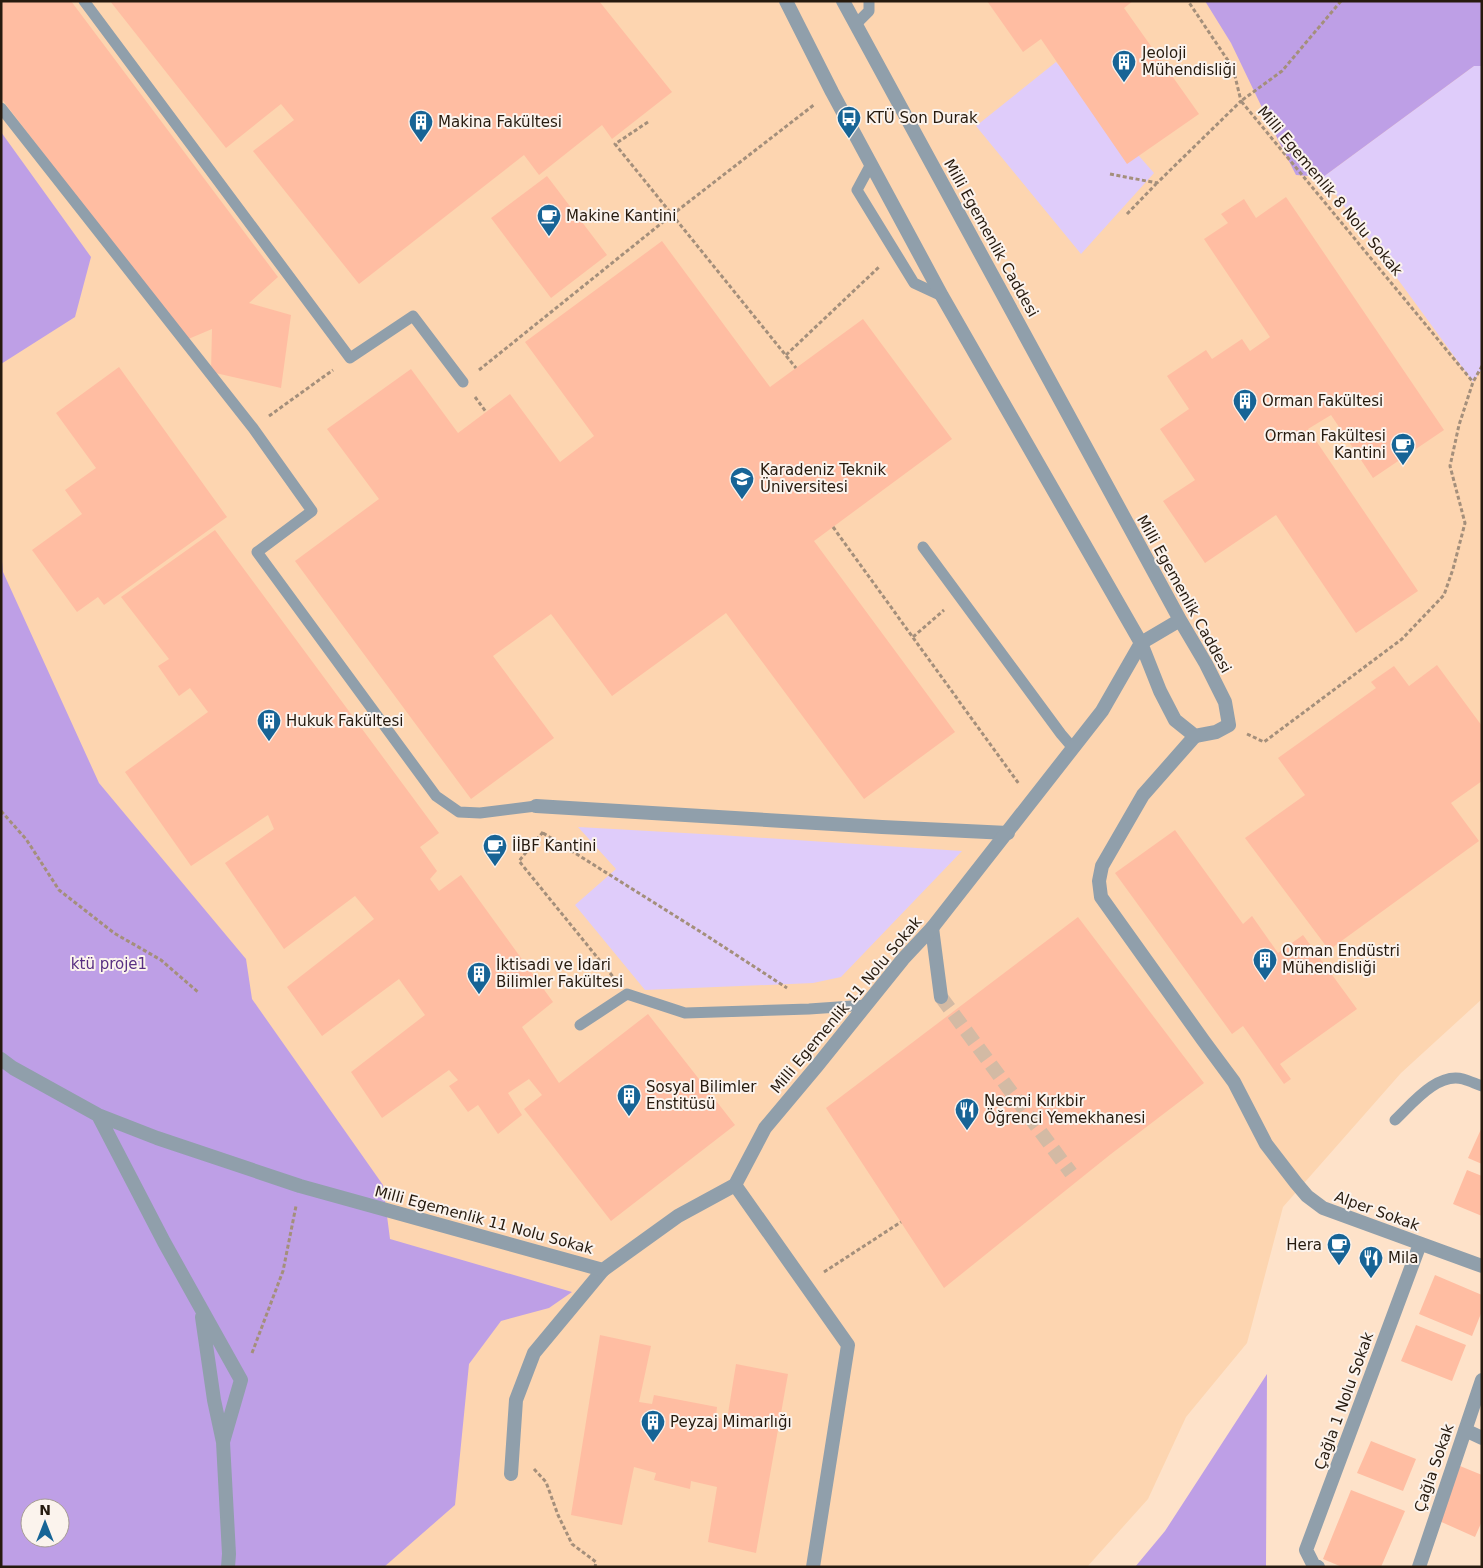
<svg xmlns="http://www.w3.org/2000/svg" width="1483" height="1568" font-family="'DejaVu Sans',sans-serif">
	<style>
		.built { fill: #fdd5b0; fill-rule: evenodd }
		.green { fill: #dfccfa }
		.forest { fill: #be9fe6; fill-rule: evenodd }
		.building { fill: #ffbda2 }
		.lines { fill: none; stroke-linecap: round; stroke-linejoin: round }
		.minor-tunnel { stroke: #d3baa4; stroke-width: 14; stroke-dasharray: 14 7; stroke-linecap: butt }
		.path { stroke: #a48f7b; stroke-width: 3; stroke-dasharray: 4 2.5; stroke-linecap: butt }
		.service { stroke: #909fab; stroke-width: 11 }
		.minor { stroke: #909fab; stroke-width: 14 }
		.tertiary { stroke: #909fab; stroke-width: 14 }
		.labels { text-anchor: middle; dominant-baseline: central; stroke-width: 4; stroke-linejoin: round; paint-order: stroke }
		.poi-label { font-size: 15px; fill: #261a0e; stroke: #fbf3ed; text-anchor: start }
		.street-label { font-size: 15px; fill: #261a0e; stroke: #fbf3ed }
		.park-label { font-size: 15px; fill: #582f82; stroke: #fbf3ed }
	</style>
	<rect width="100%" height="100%" fill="#fee2c9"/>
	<path class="built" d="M 1,1 L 1482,1 L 1482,999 L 1401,1073 L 1283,1207 L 1247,1343 L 1186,1417 L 1148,1499 L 1087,1567 L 1,1567 ZM 30,1508 L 60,1508 L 60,1538 L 30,1538 Z"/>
	<path class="green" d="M 1056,62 L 1154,173 L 1081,254 L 976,126 Z
		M 1474,66 L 1482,66 L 1482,369 L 1473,382 L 1323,177 Z
		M 578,827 L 720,835 L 962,851 L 841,977 L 813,983 L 645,990 L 575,905 L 616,869 Z"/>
	<path class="forest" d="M 1205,1 L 1482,1 L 1482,66 L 1474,66 L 1323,177 L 1296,175 L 1267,118 L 1231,43 Z
		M 1,132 L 91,257 L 75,317 L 1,364 Z
		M 1,551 L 3,572 L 99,783 L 246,959 L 252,999 L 383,1185 L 390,1239 L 572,1292 L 549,1308 L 501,1321 L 469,1364 L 455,1505 L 384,1567 L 1,1567 ZM 30,1508 L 60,1508 L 60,1538 L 30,1538 Z
		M 1267,1374 L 1266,1567 L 1135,1567 L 1165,1531 Z"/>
	<path class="building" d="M 1,1 L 71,1 L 278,277 L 249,303 L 291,315 L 281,388 L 211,372 L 212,329 L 186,340 L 1,98 Z
		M 110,1 L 599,1 L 672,92 L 612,139 L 602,125 L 539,175 L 524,155 L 359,284 L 253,151 L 294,120 L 281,104 L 226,148 Z
		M 987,1 L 1133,1 L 1124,8 L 1199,114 L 1127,164 L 1041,39 L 1023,52 Z
		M 547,176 L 607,255 L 551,298 L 491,218 Z
		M 1286,197 L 1444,430 L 1373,478 L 1331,415 L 1308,429 L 1418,591 L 1356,633 L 1276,515 L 1205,563 L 1163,501 L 1195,480 L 1160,429 L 1189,409 L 1167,376 L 1206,350 L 1212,359 L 1242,339 L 1250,351 L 1270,337 L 1204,239 L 1228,223 L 1221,214 L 1244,199 L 1256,218 Z
		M 662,241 L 770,387 L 863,319 L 952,439 L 814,541 L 955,732 L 864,799 L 726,613 L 612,696 L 551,614 L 493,656 L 554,738 L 471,799 L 295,561 L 379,499 L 327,429 L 411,369 L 458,433 L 510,394 L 560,462 L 594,436 L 525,342 Z
		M 119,367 L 227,517 L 104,605 L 98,597 L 77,612 L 32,550 L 82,514 L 65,490 L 96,468 L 56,413 Z
		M 215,530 L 439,833 L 420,847 L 437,871 L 430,879 L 439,891 L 461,875 L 553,1002 L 522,1027 L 559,1083 L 648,1014 L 735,1125 L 611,1221 L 524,1109 L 542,1095 L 529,1079 L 508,1093 L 522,1115 L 498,1134 L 478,1105 L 468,1112 L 449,1086 L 458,1080 L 449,1070 L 382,1118 L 351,1072 L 425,1015 L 399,979 L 322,1036 L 287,987 L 374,919 L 355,896 L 284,949 L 225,863 L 274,829 L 268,815 L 191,866 L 125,772 L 208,712 L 190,688 L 179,696 L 158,666 L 169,659 L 121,597 Z
		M 1437,665 L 1482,726 L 1482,781 L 1451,803 L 1479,841 L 1329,950 L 1245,838 L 1305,795 L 1278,758 L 1376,688 L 1371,682 L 1394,666 L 1409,686 Z
		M 1175,830 L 1243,924 L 1252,916 L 1278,953 L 1303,935 L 1357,1009 L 1280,1064 L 1291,1079 L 1284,1084 L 1243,1026 L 1232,1034 L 1115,873 Z
		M 1078,917 L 1204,1083 L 1111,1154 L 944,1288 L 826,1108 Z
		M 1482,1127 L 1482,1164 L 1468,1158 Z
		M 1467,1170 L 1482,1176 L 1482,1216 L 1453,1204 Z
		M 1435,1275 L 1482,1295 L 1482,1311 L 1472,1336 L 1419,1314 Z
		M 1416,1325 L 1466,1345 L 1452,1381 L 1401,1361 Z
		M 600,1335 L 651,1346 L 639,1402 L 652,1404 L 654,1395 L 717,1407 L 716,1417 L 727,1420 L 736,1364 L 788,1374 L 756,1553 L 708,1542 L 717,1487 L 691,1481 L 690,1489 L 654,1480 L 656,1473 L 634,1467 L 622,1525 L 571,1515 Z
		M 1371,1441 L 1416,1459 L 1403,1491 L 1357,1473 Z
		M 1460,1466 L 1482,1475 L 1482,1521 L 1475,1537 L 1437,1520 Z
		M 1351,1490 L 1405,1511 L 1381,1567 L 1342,1567 L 1323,1559 Z"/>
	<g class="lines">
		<path class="minor-tunnel" d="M 941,997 L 1071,1173"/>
		<path class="path" d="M 1341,1 L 1282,71 L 1241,101 L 1473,382
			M 648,122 L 615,144 L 796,368
			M 1110,174 L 1157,183 L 1241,101 L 1233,68 L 1188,1
			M 1127,214 L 1156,184
			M 786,355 L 879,267
			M 479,370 L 673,214 L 815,104
			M 475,397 L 486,412
			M 269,416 L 333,370
			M 833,527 L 1019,784
			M 913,637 L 944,610
			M 1247,734 L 1264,742 L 1402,639 L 1444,595 L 1453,569 L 1465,523 L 1450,466 L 1459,425 L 1473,382 L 1482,366
			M 1,811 L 26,839 L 59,890 L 114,933 L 161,960 L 198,992
			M 543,832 L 519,861 L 614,978
			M 543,833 L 704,934 L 787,988
			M 824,1272 L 901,1222
			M 252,1353 L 283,1271 L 296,1206
			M 534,1469 L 546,1482 L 558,1515 L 572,1544 L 596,1562 L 595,1567"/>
		<path class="service" d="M 84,1 L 350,358 L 413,316 L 463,382
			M 856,24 L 869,11 L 869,1
			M 1,108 L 253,428 L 312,511 L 257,552 L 436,796 L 459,812 L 480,813 L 536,806
			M 871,164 L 857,190 L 914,283 L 942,296
			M 923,547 L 1061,734 L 1073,748
			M 580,1025 L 627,994 L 685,1013 L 809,1009 L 867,1005
			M 1395,1120 C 1412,1104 1437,1072 1463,1079 C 1470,1081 1476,1084 1482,1086"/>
		<path class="minor" d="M 1195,736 L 1143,795 L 1102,866 L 1099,881 L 1101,897 L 1203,1040 L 1234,1082 L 1266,1144 L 1296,1183 L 1307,1196 L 1323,1208 L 1482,1266
			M 536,806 L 882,827 L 1008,833
			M 932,928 L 941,997
			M 735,1185 L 848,1345 L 813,1567
			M 1465,1430 L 1482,1438
			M 511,1474 L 516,1400 L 534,1353 L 603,1270
			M 1318,1567 L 1313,1564 L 1306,1550 L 1420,1244
			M 1419,1567 L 1482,1380"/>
		<path class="tertiary" d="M 786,1 L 832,92 L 942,296 L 1141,643 L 1160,691 L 1175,720 L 1195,736 L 1216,732 L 1229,725 L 1225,702 L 1206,664 L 1180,620 L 843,1
			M 1,1059 L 13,1068 L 98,1115 L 157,1138 L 300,1186 L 603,1270 L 678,1216 L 735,1185 L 765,1128 L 817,1066 L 903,959 L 932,928 L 1102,711 L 1141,643 L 1180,620
			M 98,1115 L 164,1242 L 241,1380 L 223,1442
			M 202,1317 L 214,1400 L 223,1442 L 229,1554 L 228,1567"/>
	</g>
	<defs>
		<symbol id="building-pin" viewBox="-11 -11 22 30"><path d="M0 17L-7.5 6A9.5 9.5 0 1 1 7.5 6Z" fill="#176496" stroke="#fbf3ed"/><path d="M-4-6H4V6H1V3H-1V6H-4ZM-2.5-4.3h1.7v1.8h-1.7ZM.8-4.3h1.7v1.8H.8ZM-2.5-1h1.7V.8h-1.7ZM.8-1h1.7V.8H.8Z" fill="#fff"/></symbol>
		<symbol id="bus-pin" viewBox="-11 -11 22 30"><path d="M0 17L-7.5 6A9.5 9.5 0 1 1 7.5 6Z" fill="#176496" stroke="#fbf3ed"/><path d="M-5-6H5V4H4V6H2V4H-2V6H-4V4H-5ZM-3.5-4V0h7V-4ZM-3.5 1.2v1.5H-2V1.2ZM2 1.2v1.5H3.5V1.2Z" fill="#fff"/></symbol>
		<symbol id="cafe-pin" viewBox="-11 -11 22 30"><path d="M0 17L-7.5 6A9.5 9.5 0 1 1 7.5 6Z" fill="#176496" stroke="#fbf3ed"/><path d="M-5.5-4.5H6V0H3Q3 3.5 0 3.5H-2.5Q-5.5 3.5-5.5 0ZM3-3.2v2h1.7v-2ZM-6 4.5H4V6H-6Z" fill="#fff"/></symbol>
		<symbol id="university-pin" viewBox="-11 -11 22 30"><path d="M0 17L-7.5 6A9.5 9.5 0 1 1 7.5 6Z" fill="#176496" stroke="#fbf3ed"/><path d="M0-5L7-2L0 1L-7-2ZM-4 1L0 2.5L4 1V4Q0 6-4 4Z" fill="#fff"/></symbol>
		<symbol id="restaurant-pin" viewBox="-11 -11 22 30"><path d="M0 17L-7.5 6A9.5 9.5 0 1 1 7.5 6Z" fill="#176496" stroke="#fbf3ed"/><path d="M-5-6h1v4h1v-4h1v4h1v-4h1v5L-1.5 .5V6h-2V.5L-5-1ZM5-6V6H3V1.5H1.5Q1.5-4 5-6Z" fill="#fff"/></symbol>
	</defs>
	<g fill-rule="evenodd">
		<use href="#building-pin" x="1110" y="48" width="28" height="38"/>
		<use href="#bus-pin" x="835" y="104" width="28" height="38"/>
		<use href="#building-pin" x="407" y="108" width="28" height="38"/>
		<use href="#cafe-pin" x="535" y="202" width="28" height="38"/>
		<use href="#building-pin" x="1231" y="387" width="28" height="38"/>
		<use href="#cafe-pin" x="1389" y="431" width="28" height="38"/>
		<use href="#university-pin" x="728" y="465" width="28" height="38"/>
		<use href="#building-pin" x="255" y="707" width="28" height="38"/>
		<use href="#cafe-pin" x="481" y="832" width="28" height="38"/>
		<use href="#building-pin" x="1251" y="946" width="28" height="38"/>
		<use href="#building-pin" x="465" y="960" width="28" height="38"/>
		<use href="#building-pin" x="615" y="1082" width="28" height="38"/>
		<use href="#restaurant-pin" x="953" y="1096" width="28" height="38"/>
		<use href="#cafe-pin" x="1325" y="1231" width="28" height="38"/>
		<use href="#restaurant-pin" x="1357" y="1244" width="28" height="38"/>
		<use href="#building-pin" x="639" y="1408" width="28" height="38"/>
	</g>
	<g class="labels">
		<g class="poi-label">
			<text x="1142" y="53">Jeoloji<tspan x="1142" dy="17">Mühendisliği</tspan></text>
			<text x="866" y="118">KTÜ Son Durak</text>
			<text x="438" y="122">Makina Fakültesi</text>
			<text x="566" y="216">Makine Kantini</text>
			<text x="1262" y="401">Orman Fakültesi</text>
			<text x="1386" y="436" text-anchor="end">Orman Fakültesi<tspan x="1386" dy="17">Kantini</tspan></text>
			<text x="760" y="470">Karadeniz Teknik<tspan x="760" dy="17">Üniversitesi</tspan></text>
			<text x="286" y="721">Hukuk Fakültesi</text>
			<text x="512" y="846">İİBF Kantini</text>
			<text x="1282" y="951">Orman Endüstri<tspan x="1282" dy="17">Mühendisliği</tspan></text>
			<text x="496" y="965">İktisadi ve İdari<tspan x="496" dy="17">Bilimler Fakültesi</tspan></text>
			<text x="646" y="1087">Sosyal Bilimler<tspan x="646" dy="17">Enstitüsü</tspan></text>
			<text x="984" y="1101">Necmi Kırkbir<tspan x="984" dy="17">Öğrenci Yemekhanesi</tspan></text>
			<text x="1322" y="1245" text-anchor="end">Hera</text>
			<text x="1388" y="1258">Mila</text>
			<text x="670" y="1422">Peyzaj Mimarlığı</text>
		</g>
		<g class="street-label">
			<text transform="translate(1330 191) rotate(50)">Milli Egemenlik 8 Nolu Sokak</text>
			<text transform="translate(991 238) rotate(61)">Milli Egemenlik Caddesi</text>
			<text transform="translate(1184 594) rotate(61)">Milli Egemenlik Caddesi</text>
			<text transform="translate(846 1005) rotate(-50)">Milli Egemenlik 11 Nolu Sokak</text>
			<text transform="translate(1377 1211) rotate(20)">Alper Sokak</text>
			<text transform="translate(484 1220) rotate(15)">Milli Egemenlik 11 Nolu Sokak</text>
			<text transform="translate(1344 1401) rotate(-70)">Çağla 1 Nolu Sokak</text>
			<text transform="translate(1434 1468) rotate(-71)">Çağla Sokak</text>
		</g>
		<g class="park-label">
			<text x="109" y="964">ktü proje1</text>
		</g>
	</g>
	<rect width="1483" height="1568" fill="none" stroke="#261a0e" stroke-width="5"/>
	<g transform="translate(45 1523)"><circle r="24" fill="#fbf3ed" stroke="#a69c94"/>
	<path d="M0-4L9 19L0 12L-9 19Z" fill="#176496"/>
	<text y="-8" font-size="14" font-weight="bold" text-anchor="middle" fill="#261a0e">N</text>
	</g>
</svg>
